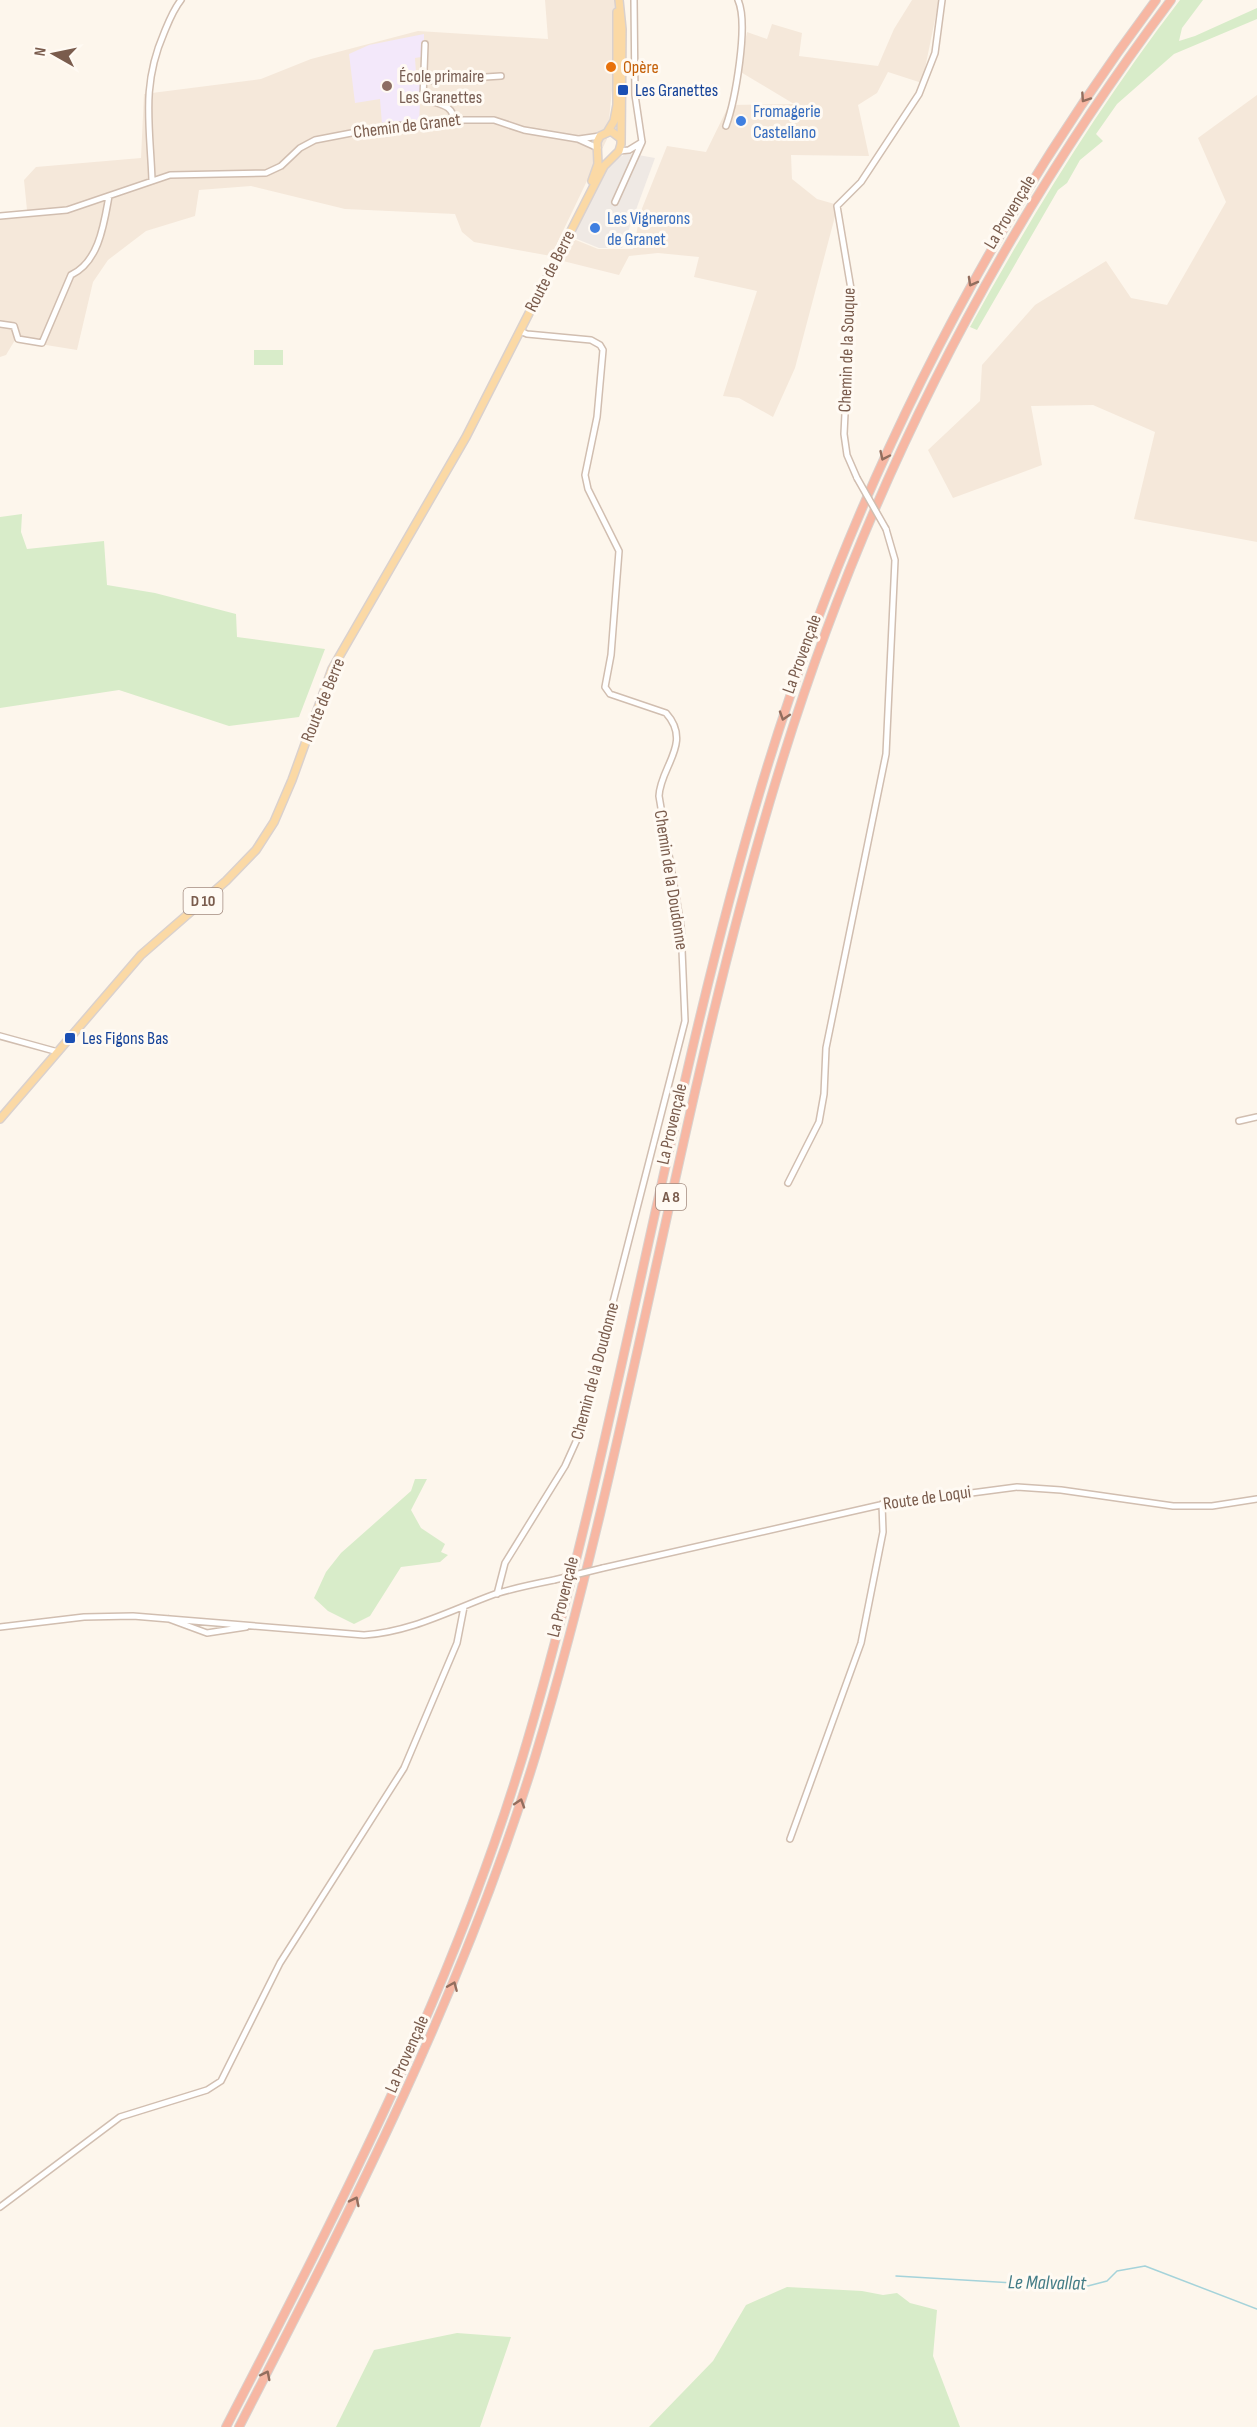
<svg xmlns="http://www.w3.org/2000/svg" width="1257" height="2427" font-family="'Sofia Sans Condensed',sans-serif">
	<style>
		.residential { fill: #f5e8da }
		.industrial { fill: #efe9e4 }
		.education { fill: #f3e8fa }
		.green { fill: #d8ecc9 }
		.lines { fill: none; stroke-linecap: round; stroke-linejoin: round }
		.stream { stroke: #a5d3da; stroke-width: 1.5 }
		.minor-casing { stroke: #d1beb0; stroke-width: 8 }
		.major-casing { stroke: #dad1cd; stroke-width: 10 }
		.highway-casing { stroke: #dad1cd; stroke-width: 10 }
		.minor { stroke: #fff; stroke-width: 5 }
		.major { stroke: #fbd9a5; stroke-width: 7 }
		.highway { stroke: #f7b7a3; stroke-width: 8 }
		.minor-bridge-casing { stroke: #d1beb0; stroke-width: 8; stroke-linecap: butt }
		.minor-bridge { stroke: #fff; stroke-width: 5 }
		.oneway { stroke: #936e5e }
		.food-dot { fill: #e8710a; stroke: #fffaf3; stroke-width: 2 }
		.education-dot { fill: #8d6e63; stroke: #fffaf3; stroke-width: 2 }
		.transit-dot { fill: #1a4fb4; stroke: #fffaf3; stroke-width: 2 }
		.shop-dot { fill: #3f7fe0; stroke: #fffaf3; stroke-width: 2 }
		.labels { text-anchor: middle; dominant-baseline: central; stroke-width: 6; stroke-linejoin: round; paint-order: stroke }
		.shield { fill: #fffaf3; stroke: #a28b7f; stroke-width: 1.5 }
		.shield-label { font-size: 16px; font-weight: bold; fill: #7a5c4d }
		.food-label { font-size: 18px; fill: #c56008; stroke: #fffaf3; text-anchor: start }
		.education-label { font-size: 18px; fill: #785e54; stroke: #fffaf3; text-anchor: start }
		.transit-label { font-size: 18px; fill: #164399; stroke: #fffaf3; text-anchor: start }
		.shop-label { font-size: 18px; fill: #366cbe; stroke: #fffaf3; text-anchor: start }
		.street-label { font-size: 18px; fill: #7a5c4d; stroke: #fffaf3 }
		.water-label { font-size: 20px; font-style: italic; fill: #437c86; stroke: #fffaf3 }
	</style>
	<rect width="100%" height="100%" fill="#fdf6ec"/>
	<path class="residential" d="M 545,0 L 615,0 L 614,70 L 607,139 L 551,256 L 474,242 L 462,232 L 455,214 L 345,209 L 251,186 L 199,190 L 195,216 L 146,231 L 108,260 L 93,282 L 77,350 L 15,340 L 6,355 L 0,357 L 0,213 L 27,210 L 24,180 L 36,167 L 141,158 L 144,94 L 261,79 L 311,59 L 418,31 L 548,39 Z
		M 912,0 L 939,0 L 922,83 L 888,72 L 877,93 L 858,105 L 869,156 L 791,155 L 792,179 L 817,199 L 838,205 L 795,368 L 773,417 L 739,398 L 723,396 L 757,291 L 694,277 L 699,257 L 658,253 L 629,256 L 619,275 L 559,260 L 571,238 L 598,249 L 633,249 L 641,211 L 667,146 L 706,152 L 729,105 L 794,104 L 739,71 L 747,32 L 767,39 L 772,24 L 802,33 L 799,56 L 878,66 L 894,29 Z
		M 1257,95 L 1257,542 L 1134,519 L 1155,432 L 1093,405 L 1031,406 L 1042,465 L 953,498 L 928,450 L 980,401 L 982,365 L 1035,305 L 1106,261 L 1131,298 L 1167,305 L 1226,202 L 1198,138 Z"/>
	<path class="industrial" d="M 627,153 L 655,158 L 622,248 L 599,248 L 572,237 L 610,163 Z"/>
	<path class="education" d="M 424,34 L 424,52 L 421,57 L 415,58 L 416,73 L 421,74 L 419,125 L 382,124 L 380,99 L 355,103 L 349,54 L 369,45 Z"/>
	<path class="green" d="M 1180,0 L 1203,0 L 1182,28 L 1179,41 L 1195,36 L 1257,8 L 1257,19 L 1174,54 L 1117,104 L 1096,134 L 1103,141 L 1080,160 L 1067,183 L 1058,190 L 977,330 L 970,327 C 1033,213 1101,103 1180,0 Z
		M 254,350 L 283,350 L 283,365 L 254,365 Z
		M 22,514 L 21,532 L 27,549 L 104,541 L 107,585 L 155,593 L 236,614 L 237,637 L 325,649 L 299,717 L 229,726 L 119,690 L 0,708 L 0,517 Z
		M 415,1479 L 427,1479 L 411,1510 L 421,1528 L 445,1544 L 441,1552 L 448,1555 L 440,1562 L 401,1567 L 370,1616 L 354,1624 L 328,1611 L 314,1598 L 326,1572 L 341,1553 L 411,1491 Z
		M 787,2287 L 862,2291 L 883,2295 L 897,2293 L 910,2303 L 937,2310 L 933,2356 L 960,2427 L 649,2427 L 713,2361 L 746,2305 Z
		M 457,2333 L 511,2337 L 480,2427 L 336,2427 L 374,2350 Z"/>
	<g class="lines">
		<path class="stream" d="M 896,2276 L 1084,2287 L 1107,2281 L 1117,2271 L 1145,2266 L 1257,2309"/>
		<defs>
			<path id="minor" d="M 425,44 L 423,98 C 435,105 453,102 454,121
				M 423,81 L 501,76
				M 726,126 C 735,101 749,24 738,0
				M 579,139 L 600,136
				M 619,151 L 629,150 L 642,142 L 635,95 L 634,0
				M 152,180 C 150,125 141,86 164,33 C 169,21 173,10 181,0
				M 615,202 L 642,142
				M 0,216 L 67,210 L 170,175 L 266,173 L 281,166 L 300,148 L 315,140 L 393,125 L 427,127 L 464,120 L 494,120 L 524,130 L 578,139 L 598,148
				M 0,324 L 14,326 L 18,339 L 42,343 L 71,275 C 99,262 104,224 109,196
				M 857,478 L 847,455 L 844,434 L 851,289 L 837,206 L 861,182 L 919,94 L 935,53 L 942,0
				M 0,1036 L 58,1052
				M 1239,1121 L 1257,1117
				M 788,1183 L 819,1122 L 824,1094 L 826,1048 L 886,754 L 895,560 L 886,529
				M 603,1568 L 880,1505 L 1017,1487 L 1061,1490 L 1173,1506 L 1212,1506 L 1257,1499
				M 497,1594 L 505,1563 L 565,1466 L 579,1435 L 685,1021 L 681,926 L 659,796 C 660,767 693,743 666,713 L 610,694 L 605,687 L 611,655 L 619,551 L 588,489 L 585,475 L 597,417 L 603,350 L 600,345 L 591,340 L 527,334 L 520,331
				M 169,1619 L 207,1633 L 246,1627
				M 0,1627 L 84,1617 L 133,1616 L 364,1635 C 411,1632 451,1610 495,1594 C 514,1588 534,1584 554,1580
				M 790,1839 L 861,1643 L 883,1532 L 882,1504
				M 0,2207 L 120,2117 L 207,2090 L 221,2081 L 280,1963 L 404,1768 L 457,1643 L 464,1607"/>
			<path id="major" d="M 608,131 L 614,121 L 617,105 L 617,12
				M 592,181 L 598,164 L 597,142 L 600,136 L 611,131 L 620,138
				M 0,1119 L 141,955 L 226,881 L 256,850 L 274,822 L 292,780 L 332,669 L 466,437 L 604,166 L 619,151 L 621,144 L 622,29 L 619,0"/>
			<path id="highway" d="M 226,2427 C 341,2205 456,1983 527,1742 C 620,1426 668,1099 762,784 C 847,501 979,237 1156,0
				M 239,2427 C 352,2208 464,1990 536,1754 C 635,1426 681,1085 783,758 C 868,484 999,229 1171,0"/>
		</defs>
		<use href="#minor" class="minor-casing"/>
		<use href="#major" class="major-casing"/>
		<use href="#highway" class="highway-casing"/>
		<use href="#minor" class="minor"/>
		<use href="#major" class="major"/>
		<use href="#highway" class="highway"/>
		<defs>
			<path id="minor-bridge" d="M 857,478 L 886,529
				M 554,1580 L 603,1568"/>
		</defs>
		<use href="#minor-bridge" class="minor-bridge-casing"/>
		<use href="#minor-bridge" class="minor-bridge"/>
	</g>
	<defs><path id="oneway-chevron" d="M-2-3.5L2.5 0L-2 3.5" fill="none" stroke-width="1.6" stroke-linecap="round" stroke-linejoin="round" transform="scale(1.5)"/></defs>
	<g class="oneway">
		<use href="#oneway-chevron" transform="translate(1085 98) rotate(124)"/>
		<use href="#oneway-chevron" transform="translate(972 282) rotate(119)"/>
		<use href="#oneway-chevron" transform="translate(884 456) rotate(115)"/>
		<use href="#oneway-chevron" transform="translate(784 716) rotate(108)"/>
		<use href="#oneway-chevron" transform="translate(520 1803) rotate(-72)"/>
		<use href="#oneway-chevron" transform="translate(453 1986) rotate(-67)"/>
		<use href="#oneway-chevron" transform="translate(355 2201) rotate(-64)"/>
		<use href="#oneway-chevron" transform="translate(266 2375) rotate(-63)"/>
	</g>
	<circle class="food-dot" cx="611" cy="67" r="6"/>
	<circle class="education-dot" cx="387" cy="86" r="6"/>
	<g class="transit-dot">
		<rect x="617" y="84" width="12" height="12" rx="3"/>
		<rect x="64" y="1032" width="12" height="12" rx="3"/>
	</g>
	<g class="shop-dot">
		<circle cx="741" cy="121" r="6"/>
		<circle cx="595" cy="228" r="6"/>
	</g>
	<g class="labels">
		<g class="shield">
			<rect x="183.5" y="888" width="39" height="26" rx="4.5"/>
			<rect x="656" y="1184" width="30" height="26" rx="4.5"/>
		</g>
		<g class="shield-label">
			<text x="203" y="901">D 10</text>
			<text x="671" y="1197">A 8</text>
		</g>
		<g class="food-label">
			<text x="623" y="67">Opère</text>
		</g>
		<g class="education-label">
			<text x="399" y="76">École primaire<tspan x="399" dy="21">Les Granettes</tspan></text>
		</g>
		<g class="transit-label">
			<text x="635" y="90">Les Granettes</text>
			<text x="82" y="1038">Les Figons Bas</text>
		</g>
		<g class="shop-label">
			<text x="753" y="111">Fromagerie<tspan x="753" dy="21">Castellano</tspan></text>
			<text x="607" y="218">Les Vignerons<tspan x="607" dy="21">de Granet</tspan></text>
		</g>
		<g class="street-label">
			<text transform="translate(407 126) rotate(-7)">Chemin de Granet</text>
			<text transform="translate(1010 212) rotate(-59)">La Provençale</text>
			<text transform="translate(550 271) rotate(-63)">Route de Berre</text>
			<text transform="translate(847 350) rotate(-88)">Chemin de la Souque</text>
			<text transform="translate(802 654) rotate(-70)">La Provençale</text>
			<text transform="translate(323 700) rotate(-68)">Route de Berre</text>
			<text transform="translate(671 880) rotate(81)">Chemin de la Doudonne</text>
			<text transform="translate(672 1124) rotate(-77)">La Provençale</text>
			<text transform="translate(595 1371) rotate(-75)">Chemin de la Doudonne</text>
			<text transform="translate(927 1498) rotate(-8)">Route de Loqui</text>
			<text transform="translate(563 1597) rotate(-76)">La Provençale</text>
			<text transform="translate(407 2054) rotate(-66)">La Provençale</text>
		</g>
		<g class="water-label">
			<text transform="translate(1047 2283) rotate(1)">Le Malvallat</text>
		</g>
	</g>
	<g transform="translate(54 54) rotate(279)" stroke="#fffaf3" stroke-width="4.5" paint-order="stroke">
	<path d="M0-4.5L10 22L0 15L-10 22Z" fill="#7a5c4d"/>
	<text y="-9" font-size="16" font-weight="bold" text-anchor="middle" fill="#7a5c4d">N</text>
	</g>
</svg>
